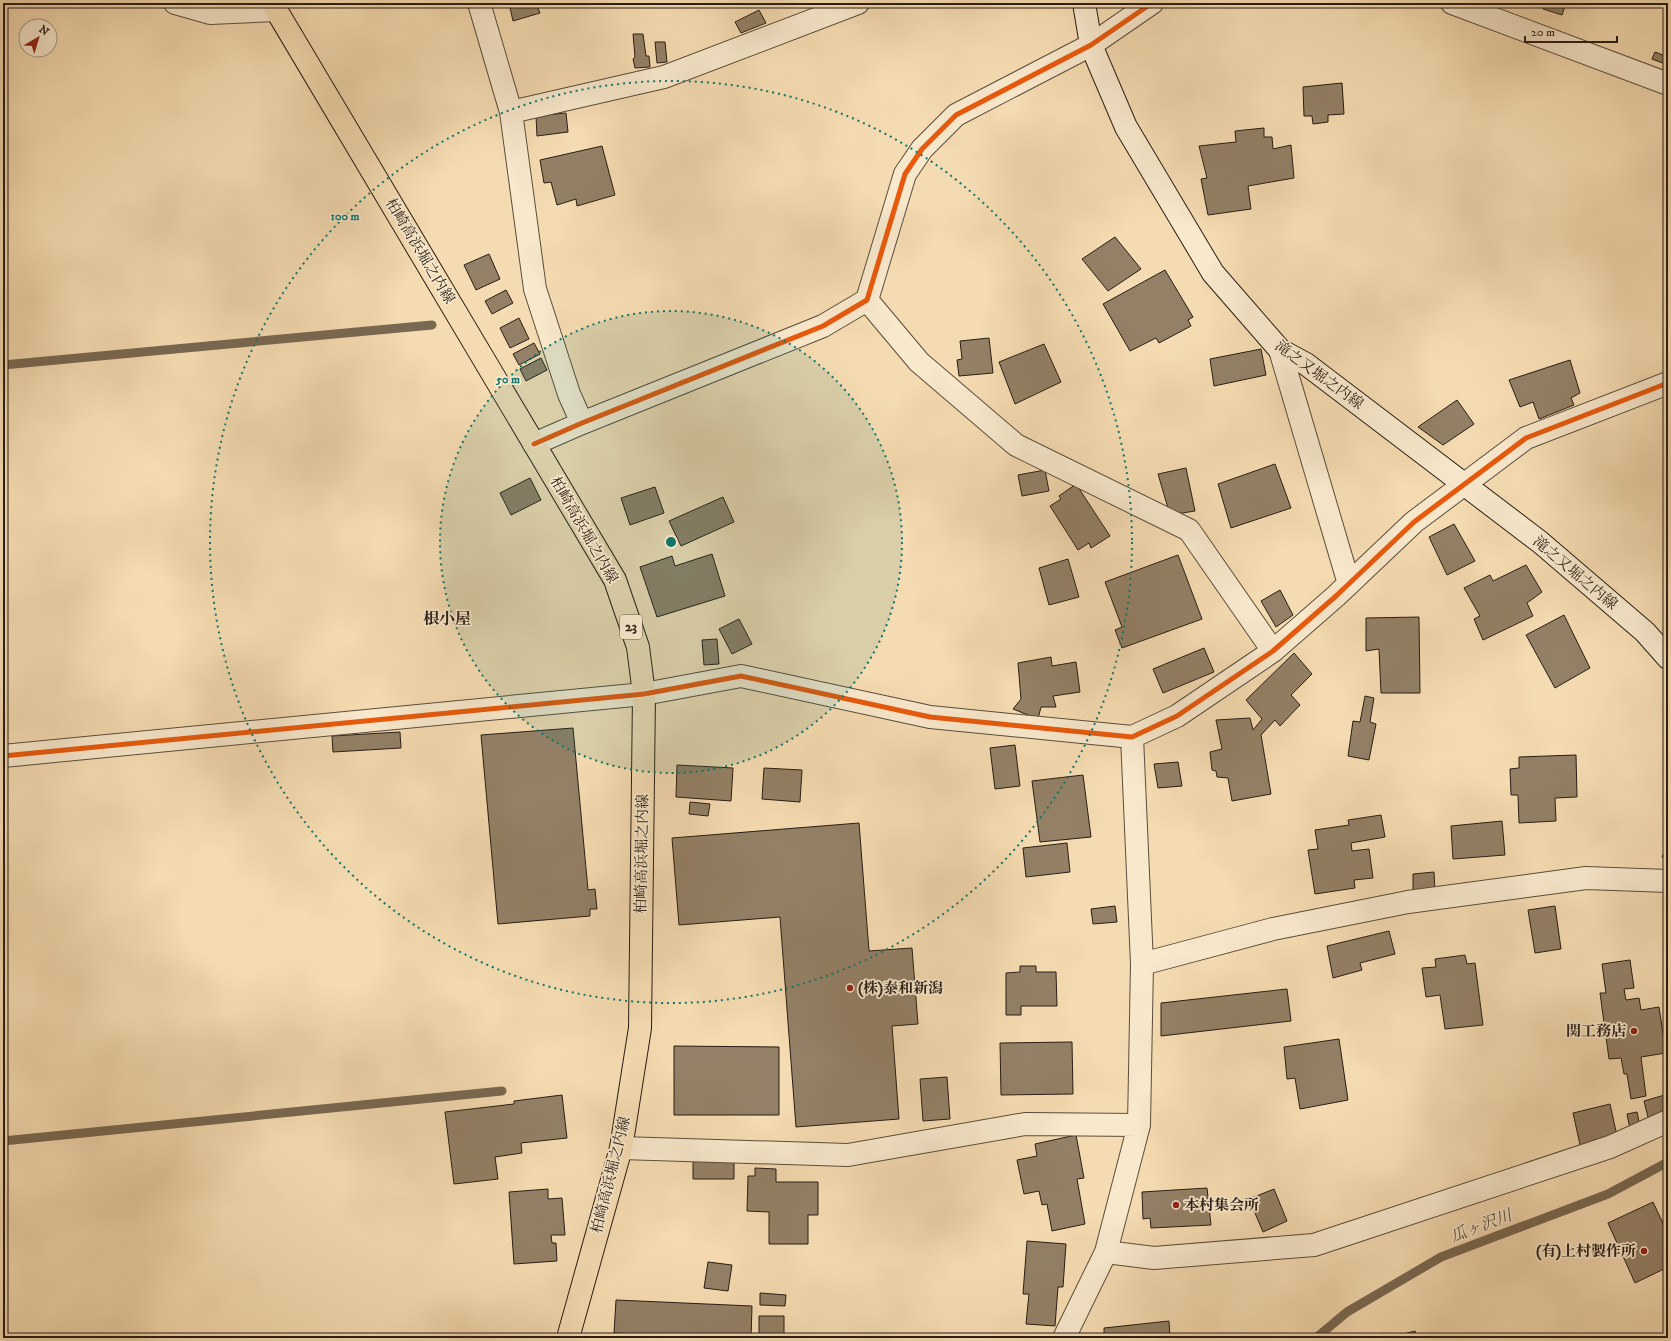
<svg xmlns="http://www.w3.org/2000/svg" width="1671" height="1341" font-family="'IM FELL DW Pica','Noto Serif JP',serif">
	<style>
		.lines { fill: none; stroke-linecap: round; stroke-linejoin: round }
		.stream { stroke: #796852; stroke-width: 9 }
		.building { fill: #938066; stroke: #281d14 }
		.street-casing { stroke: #5b4c3b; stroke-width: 24 }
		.secondary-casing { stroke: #281d14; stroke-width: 24 }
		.primary-casing { stroke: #281d14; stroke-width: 24 }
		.street { stroke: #f8e8cc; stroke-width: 22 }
		.secondary { stroke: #f8e8cc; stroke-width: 22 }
		.primary { stroke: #f5dbb1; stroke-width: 22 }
		.cycleway-casing { stroke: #f8e8cc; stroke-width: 8 }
		.cycleway { stroke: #e8590c; stroke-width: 5 }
		.ring { fill: none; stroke: #0f766e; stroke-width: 2; stroke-dasharray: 2 4 }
		.poi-dot { fill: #8f2418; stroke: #f8e8cc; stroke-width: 1.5 }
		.labels { text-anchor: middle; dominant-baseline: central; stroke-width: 3.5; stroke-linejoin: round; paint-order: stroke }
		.shield { fill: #f8e8cc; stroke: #665a4b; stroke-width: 1 }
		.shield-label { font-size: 14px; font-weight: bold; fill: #281d14 }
		.street-label { font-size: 15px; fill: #281d14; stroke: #f8e8cc }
		.poi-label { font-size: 15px; font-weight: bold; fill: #281d14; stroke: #f8e8cc; text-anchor: start }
		.neighbourhood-label { font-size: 16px; font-weight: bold; fill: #281d14; stroke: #f8e8cc }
		.water-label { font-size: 16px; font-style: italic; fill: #5e4f3e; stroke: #f8e8cc }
		.centre { fill: #0f766e; stroke: #f8e8cc; stroke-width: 2 }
		.ring-label { font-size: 12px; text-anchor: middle; font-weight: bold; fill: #0f766e; stroke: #f8e8cc; stroke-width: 3.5; stroke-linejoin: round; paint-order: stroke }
	</style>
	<rect width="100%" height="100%" fill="#f5dbb1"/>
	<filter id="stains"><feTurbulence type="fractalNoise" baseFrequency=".005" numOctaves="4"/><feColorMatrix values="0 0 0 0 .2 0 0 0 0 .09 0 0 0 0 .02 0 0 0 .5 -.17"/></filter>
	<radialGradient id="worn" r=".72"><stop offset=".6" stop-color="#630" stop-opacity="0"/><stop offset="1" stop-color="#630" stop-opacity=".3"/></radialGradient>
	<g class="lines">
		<path class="stream" d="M 3,365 L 432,325
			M 3,1141 L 502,1091
			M 1316,1338 L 1347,1312 L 1441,1257 L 1608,1194 L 1668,1162"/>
	</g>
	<path class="building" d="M 527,3 L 536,3 L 540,13 L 513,21 L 510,8 Z
		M 1545,3 L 1556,3 L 1565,6 L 1562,15 L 1543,9 Z
		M 759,10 L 766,23 L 741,33 L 735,22 Z
		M 633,34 L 643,34 L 646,56 L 649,56 L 650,67 L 635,68 L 633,59 L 635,57 Z
		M 655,42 L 665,42 L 667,62 L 657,63 Z
		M 1655,52 L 1668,57 L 1668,65 L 1652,59 Z
		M 1342,83 L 1344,114 L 1328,115 L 1328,122 L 1313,124 L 1312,116 L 1304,116 L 1303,87 Z
		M 566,113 L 568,132 L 537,136 L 536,116 Z
		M 1264,128 L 1264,137 L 1272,137 L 1273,149 L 1291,145 L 1294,178 L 1248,186 L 1251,209 L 1208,215 L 1201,179 L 1207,178 L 1199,146 L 1236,142 L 1235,131 Z
		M 602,146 L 615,195 L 577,206 L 576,199 L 557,205 L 551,182 L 544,183 L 540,160 Z
		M 1115,237 L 1141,269 L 1108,291 L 1082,259 Z
		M 489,254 L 500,279 L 476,290 L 464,265 Z
		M 1165,270 L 1193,317 L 1188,320 L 1191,326 L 1159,343 L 1156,338 L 1130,351 L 1103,304 Z
		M 506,290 L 513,303 L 492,314 L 485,301 Z
		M 519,318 L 529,339 L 510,348 L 500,328 Z
		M 989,338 L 993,373 L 959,376 L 957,360 L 962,359 L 960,341 Z
		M 534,343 L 540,354 L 519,365 L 513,354 Z
		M 1044,344 L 1061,382 L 1015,404 L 999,362 Z
		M 1261,349 L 1266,375 L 1214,386 L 1210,359 Z
		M 541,358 L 547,370 L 526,381 L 520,369 Z
		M 1570,360 L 1580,393 L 1571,398 L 1574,405 L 1539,419 L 1533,402 L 1520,407 L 1509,380 Z
		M 1457,400 L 1474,424 L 1443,445 L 1418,427 Z
		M 1275,464 L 1291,508 L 1231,528 L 1218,484 Z
		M 1186,468 L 1195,511 L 1170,515 L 1158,474 Z
		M 1045,470 L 1049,491 L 1022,496 L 1018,475 Z
		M 530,478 L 541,500 L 511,515 L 500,493 Z
		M 1076,484 L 1110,536 L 1091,548 L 1089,543 L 1078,550 L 1050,506 L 1061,499 L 1059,496 Z
		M 655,487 L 664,513 L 630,525 L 621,498 Z
		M 723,497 L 734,522 L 681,546 L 669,521 Z
		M 1454,524 L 1475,561 L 1447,575 L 1429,537 Z
		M 712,554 L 725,596 L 657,617 L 640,567 L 672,556 L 675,566 Z
		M 1178,555 L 1202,619 L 1122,648 L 1115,630 L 1122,627 L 1105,582 Z
		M 1068,559 L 1079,597 L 1049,605 L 1039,568 Z
		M 1526,565 L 1542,592 L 1527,603 L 1533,616 L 1483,640 L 1474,619 L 1480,616 L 1464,588 L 1490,575 L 1493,581 Z
		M 1280,590 L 1293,615 L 1276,627 L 1261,601 Z
		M 1564,615 L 1590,668 L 1555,688 L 1526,635 Z
		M 1419,617 L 1420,693 L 1381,693 L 1379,649 L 1366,651 L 1366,618 Z
		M 739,619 L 752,644 L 732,654 L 719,629 Z
		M 717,639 L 719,664 L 704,665 L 702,640 Z
		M 1204,648 L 1214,672 L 1163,693 L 1153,669 Z
		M 1294,653 L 1312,674 L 1291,695 L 1300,705 L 1280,726 L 1275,720 L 1261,735 L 1271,794 L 1232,801 L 1228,778 L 1217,777 L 1216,771 L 1212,770 L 1210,752 L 1222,749 L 1216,720 L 1250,718 L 1253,730 L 1262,719 L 1246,700 Z
		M 1051,657 L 1052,666 L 1076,662 L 1080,692 L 1053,696 L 1056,707 L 1041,707 L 1038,719 L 1013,709 L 1021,699 L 1018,663 Z
		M 1365,696 L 1374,698 L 1370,722 L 1376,724 L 1369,760 L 1348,756 L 1353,721 L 1360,722 Z
		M 573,728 L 588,890 L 595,889 L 597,909 L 590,909 L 590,916 L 498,924 L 481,735 Z
		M 400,732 L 401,748 L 333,752 L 332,736 Z
		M 1015,745 L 1020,786 L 995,789 L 990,748 Z
		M 1576,755 L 1577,797 L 1555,798 L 1556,821 L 1519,823 L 1518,795 L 1511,795 L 1510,769 L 1519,768 L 1519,757 Z
		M 1178,762 L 1182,786 L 1158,788 L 1154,764 Z
		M 677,765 L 733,768 L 731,801 L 676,797 Z
		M 764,768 L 802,770 L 800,802 L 762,799 Z
		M 1083,775 L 1091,837 L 1040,842 L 1032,781 Z
		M 690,802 L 710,804 L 708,816 L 689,814 Z
		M 1381,815 L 1385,837 L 1351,843 L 1352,851 L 1369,849 L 1373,878 L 1354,880 L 1355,888 L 1315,894 L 1308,850 L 1318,849 L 1315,830 L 1349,825 L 1348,820 Z
		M 1502,821 L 1505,855 L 1453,859 L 1451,826 Z
		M 859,823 L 869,951 L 912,948 L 918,1024 L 892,1026 L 899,1119 L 796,1127 L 780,917 L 679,925 L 672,838 Z
		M 1067,843 L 1070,872 L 1026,877 L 1023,848 Z
		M 1668,844 L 1668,860 L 1662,857 Z
		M 1434,872 L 1435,892 L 1413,894 L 1413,874 Z
		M 1115,906 L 1117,922 L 1093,924 L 1091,909 Z
		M 1555,906 L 1561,949 L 1535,953 L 1528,910 Z
		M 1389,931 L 1395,954 L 1360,963 L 1362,970 L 1333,978 L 1327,946 Z
		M 1465,955 L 1467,964 L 1475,963 L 1483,1025 L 1445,1029 L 1440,995 L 1426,997 L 1422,968 L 1436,967 L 1435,959 Z
		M 1630,960 L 1634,988 L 1624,989 L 1626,1000 L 1639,998 L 1641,1010 L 1659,1007 L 1666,1053 L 1641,1057 L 1646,1096 L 1631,1099 L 1627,1074 L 1624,1074 L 1621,1058 L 1609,1059 L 1600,993 L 1606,993 L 1602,964 Z
		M 1020,966 L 1036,966 L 1036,972 L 1056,972 L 1057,1006 L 1021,1006 L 1021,1015 L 1006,1015 L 1006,973 L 1020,972 Z
		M 1287,989 L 1291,1021 L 1161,1036 L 1161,1003 Z
		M 1339,1039 L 1348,1100 L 1300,1109 L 1295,1078 L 1287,1079 L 1284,1047 Z
		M 1072,1042 L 1073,1094 L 1001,1095 L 1000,1043 Z
		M 674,1046 L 779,1047 L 779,1115 L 674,1115 Z
		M 947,1077 L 950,1119 L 923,1121 L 920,1079 Z
		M 1668,1094 L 1668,1116 L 1649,1121 L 1644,1101 Z
		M 562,1095 L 567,1138 L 521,1143 L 522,1153 L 495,1157 L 498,1179 L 454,1184 L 445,1112 L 514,1104 L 514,1101 Z
		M 1610,1104 L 1619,1145 L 1582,1154 L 1573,1113 Z
		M 1637,1112 L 1640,1127 L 1630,1129 L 1627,1114 Z
		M 1076,1135 L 1084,1178 L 1077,1179 L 1085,1224 L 1052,1231 L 1047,1204 L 1042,1205 L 1039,1191 L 1024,1194 L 1017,1160 L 1037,1156 L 1035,1144 Z
		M 693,1157 L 734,1157 L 734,1179 L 693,1179 Z
		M 755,1168 L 776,1169 L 776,1182 L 818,1182 L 818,1215 L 808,1215 L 808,1244 L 769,1244 L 769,1212 L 747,1211 L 748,1176 L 755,1176 Z
		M 1207,1188 L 1211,1225 L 1151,1228 L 1150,1218 L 1143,1219 L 1142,1192 Z
		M 548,1189 L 548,1199 L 562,1198 L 565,1235 L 551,1235 L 552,1243 L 556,1243 L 557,1261 L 514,1264 L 509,1192 Z
		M 1274,1189 L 1287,1221 L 1263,1232 L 1249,1199 Z
		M 1653,1202 L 1668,1234 L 1668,1267 L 1635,1283 L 1608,1223 Z
		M 1027,1241 L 1066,1244 L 1063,1287 L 1058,1287 L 1055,1326 L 1026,1324 L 1029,1294 L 1023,1294 Z
		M 708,1262 L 732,1265 L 728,1291 L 704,1288 Z
		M 760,1293 L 786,1295 L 785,1306 L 760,1305 Z
		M 616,1300 L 752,1306 L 751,1338 L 640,1338 L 641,1335 L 614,1333 Z
		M 759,1316 L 784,1316 L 784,1338 L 759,1338 Z
		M 1169,1321 L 1170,1338 L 1104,1338 L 1104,1328 Z
		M 1415,1331 L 1417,1338 L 1391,1338 L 1391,1337 Z"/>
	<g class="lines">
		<defs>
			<path id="street" d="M 175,3 L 210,13 L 276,10
				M 479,3 L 511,112 L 535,289 L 569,394 L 582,423
				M 1452,3 L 1668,84
				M 511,112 L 664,77 L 858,3
				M 867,300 L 919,362 L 1016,445 L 1189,530 L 1273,651
				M 1280,350 L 1349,584
				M 534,444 L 582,423 L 823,326 L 867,300 L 905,174 L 922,149 L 956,115 L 1091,45 L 1152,3
				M 3,756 L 644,694 L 741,676 L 930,717 L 1132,737 L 1177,716 L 1273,651 L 1336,596 L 1414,522 L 1526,438 L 1668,383
				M 1142,964 L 1273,929 L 1408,902 L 1586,878 L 1668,881
				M 621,1148 L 848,1155 L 1025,1124 L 1139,1125
				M 1106,1252 L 1154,1258 L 1314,1245 L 1610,1147 L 1668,1121
				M 1064,1338 L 1106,1252 L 1139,1125 L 1142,964 L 1132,737"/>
			<path id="secondary" d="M 1084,3 L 1091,45 L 1126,127 L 1213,273 L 1280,350 L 1306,364 L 1540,542 L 1645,632 L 1668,658"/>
			<path id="primary" d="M 272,3 L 615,580 L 638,647 L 644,694 L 640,1028 L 621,1148 L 568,1338"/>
		</defs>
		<use href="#street" class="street-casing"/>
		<use href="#secondary" class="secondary-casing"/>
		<use href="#primary" class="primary-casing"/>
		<use href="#street" class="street"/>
		<use href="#secondary" class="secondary"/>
		<use href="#primary" class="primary"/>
		<defs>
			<path id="cycleway" d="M 534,444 L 582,423 L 823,326 L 867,300 L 905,174 L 922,149 L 956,115 L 1091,45 L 1152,3
				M 3,756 L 644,694 L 741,676 L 930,717 L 1132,737 L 1177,716 L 1273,651 L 1336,596 L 1414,522 L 1526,438 L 1668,383"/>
		</defs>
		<use href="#cycleway" class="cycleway-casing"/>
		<use href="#cycleway" class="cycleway"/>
	</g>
	<circle cx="671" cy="542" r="231" fill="#0f766e" fill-opacity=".12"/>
	<g class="ring">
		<circle cx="671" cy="542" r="231"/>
		<circle cx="671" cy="542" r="461"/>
	</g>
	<g class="poi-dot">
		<circle cx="850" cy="988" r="4"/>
		<circle cx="1634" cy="1031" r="4"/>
		<circle cx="1176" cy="1205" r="4"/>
		<circle cx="1644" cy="1251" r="4"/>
	</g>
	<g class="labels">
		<rect class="shield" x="620" y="615" width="22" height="24" rx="3"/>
		<g class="shield-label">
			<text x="631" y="627">23</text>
		</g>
		<g class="street-label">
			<text transform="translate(420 251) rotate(59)">柏崎高浜堀之内線</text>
			<text transform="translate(1319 375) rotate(36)">滝之又堀之内線</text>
			<text transform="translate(584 530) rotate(60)">柏崎高浜堀之内線</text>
			<text transform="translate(1575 573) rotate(40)">滝之又堀之内線</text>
			<text transform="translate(642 854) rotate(-89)">柏崎高浜堀之内線</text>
			<text transform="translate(611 1175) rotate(-76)">柏崎高浜堀之内線</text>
		</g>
		<g class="poi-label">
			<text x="858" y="988">(株)泰和新潟</text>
			<text x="1626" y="1031" text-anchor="end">関工務店</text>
			<text x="1184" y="1205">本村集会所</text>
			<text x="1636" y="1251" text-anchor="end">(有)上村製作所</text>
		</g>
		<g class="neighbourhood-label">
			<text x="447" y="619">根小屋</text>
		</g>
		<g class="water-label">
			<text transform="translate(1481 1226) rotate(-21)">瓜ヶ沢川</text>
		</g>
	</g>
	<circle cx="671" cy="542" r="6" class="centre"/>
	<g class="ring-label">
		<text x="345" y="220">100 m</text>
		<text x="508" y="383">50 m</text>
	</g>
	<rect width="1671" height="1341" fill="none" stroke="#f5dbb1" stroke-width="16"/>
	<rect x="4" y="4" width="1663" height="1333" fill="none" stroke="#281d14" stroke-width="2"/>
	<rect x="8" y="8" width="1655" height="1325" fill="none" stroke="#281d14"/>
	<g transform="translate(38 38) rotate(38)"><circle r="19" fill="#f8e8cc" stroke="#a59782"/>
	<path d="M0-3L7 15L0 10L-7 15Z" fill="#8f2418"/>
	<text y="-6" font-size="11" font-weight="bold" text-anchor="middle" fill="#281d14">N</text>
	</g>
	<path d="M1525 36v6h92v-6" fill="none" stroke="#281d14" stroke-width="2"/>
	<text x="1531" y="36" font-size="12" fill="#281d14" stroke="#f8e8cc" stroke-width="3" paint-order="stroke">20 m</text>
	<rect width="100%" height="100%" filter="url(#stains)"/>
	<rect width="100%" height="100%" fill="url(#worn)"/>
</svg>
